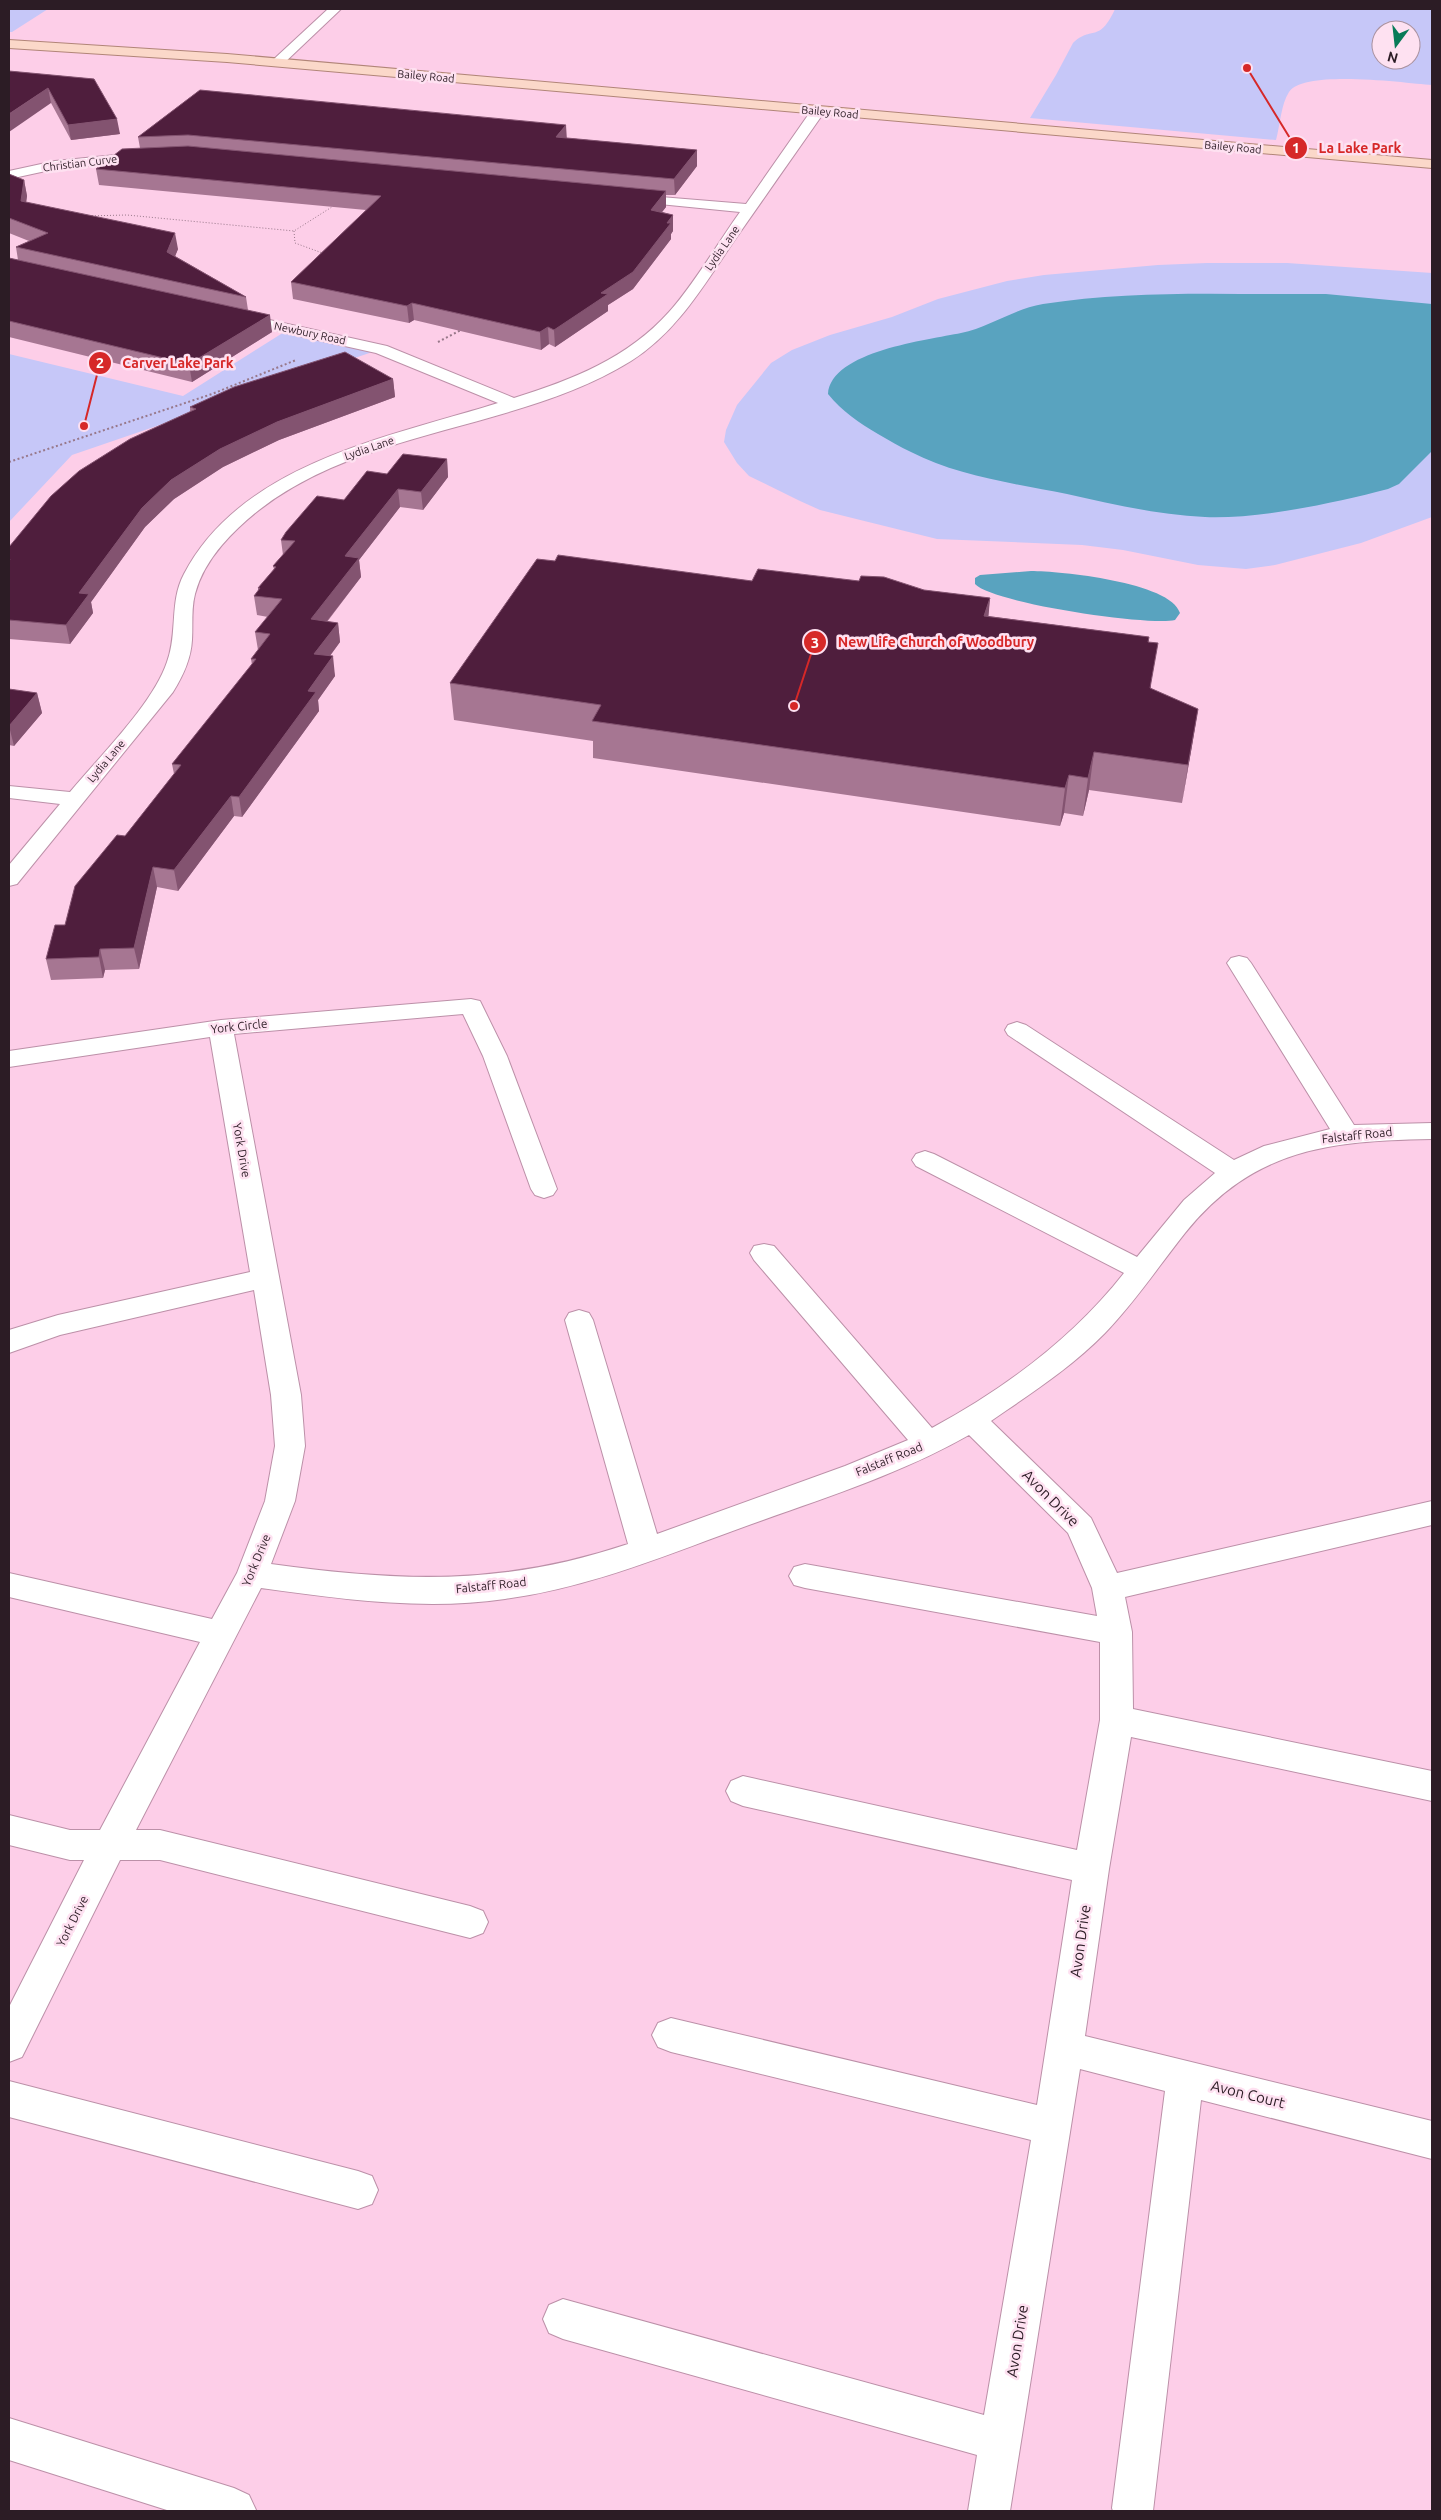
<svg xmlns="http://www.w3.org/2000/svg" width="1441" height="2520" font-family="Ubuntu,sans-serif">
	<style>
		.green { fill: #c6c7f8; fill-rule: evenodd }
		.water { fill: #59a3bf }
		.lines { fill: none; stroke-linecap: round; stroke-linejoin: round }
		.minor-casing { stroke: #bc90a8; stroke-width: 2 }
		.major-casing { stroke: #b18578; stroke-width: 2 }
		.path-far1 { stroke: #98788a; stroke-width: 1; stroke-dasharray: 1 2; stroke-linecap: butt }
		.path { stroke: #98788a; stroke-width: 2; stroke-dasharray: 2 2.5; stroke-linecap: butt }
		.minor { fill: #fff; fill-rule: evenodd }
		.major { fill: #fbd8c9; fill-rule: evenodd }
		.wall { fill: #a67692 }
		.shaded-wall { fill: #835370 }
		.building { fill: #4f1e3d; stroke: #835370 }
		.labels { text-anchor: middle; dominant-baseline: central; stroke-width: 5; stroke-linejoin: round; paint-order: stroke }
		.far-street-label { font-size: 11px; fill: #2c1c25; stroke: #fee1f1 }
		.street-label { font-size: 12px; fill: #2c1c25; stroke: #fee1f1 }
		.near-street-label { font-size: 15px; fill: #2c1c25; stroke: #fee1f1 }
		.leader { fill: none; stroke: #d62828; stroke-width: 2 }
		.callout-dot { fill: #d62828; stroke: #fee1f1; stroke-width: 2 }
		.mark-label { font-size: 15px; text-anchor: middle; font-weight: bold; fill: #fff }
		.callout-label { font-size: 14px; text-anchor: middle; font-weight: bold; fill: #d62828; stroke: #fee1f1; stroke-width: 5; stroke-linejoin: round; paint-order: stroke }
	</style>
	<rect width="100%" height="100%" fill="#fdcee8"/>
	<path class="green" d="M 9,9 L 48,9 L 12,32 L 9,32 Z
		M 1115,9 L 1432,9 L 1432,85 C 1405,83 1304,69 1289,92 C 1281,104 1280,126 1276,140 L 1030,118 L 1056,75 L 1073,43 C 1092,25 1099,44 1115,9 ZM 1381,30 L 1411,30 L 1411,60 L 1381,60 Z
		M 1207,263 L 1287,263 L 1432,273 L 1432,517 L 1361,543 L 1275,565 L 1246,569 L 1198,565 L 1123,550 L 1082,545 L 937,539 L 820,510 L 800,501 L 749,476 L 737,463 L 724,442 L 726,430 L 737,405 L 771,363 L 792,350 L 830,335 L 892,317 L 938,299 L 1007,281 L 1044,275 L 1158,265 Z
		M 289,329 L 381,349 L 72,455 L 9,522 L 9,354 L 183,396 Z"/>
	<path class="water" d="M 1326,294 L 1432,304 L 1432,451 L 1399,484 L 1388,489 C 1334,503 1261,519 1205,517 C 1159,515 1112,504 1067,494 C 1017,484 957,476 911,452 C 900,447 889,440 878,434 C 859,423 842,411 828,394 C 831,351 928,340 961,333 C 990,327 1013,309 1043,304 C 1136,289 1233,295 1326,294 Z
		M 1031,571 C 1059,571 1171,582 1180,613 L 1175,620 C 1148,626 992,603 975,584 L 975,578 L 980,575 Z"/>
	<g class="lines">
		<defs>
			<path id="minor" d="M 328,9 L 341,9 L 282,65 L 274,65 L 272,62 L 274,59 Z
				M 818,107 L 825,111 C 794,155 764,198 734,241 C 704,285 677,332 631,361 C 506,439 325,426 222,545 C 210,559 200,575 195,594 C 191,609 193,625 192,640 C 191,659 183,676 173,692 L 17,884 L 9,886 L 9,865 L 60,804 L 9,798 L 9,786 L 70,792 C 99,757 153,704 167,662 C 178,633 169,602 184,574 C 242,463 389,437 498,403 L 376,353 L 228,320 L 226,317 L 228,314 L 234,312 L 387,346 L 514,398 C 572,380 628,358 669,312 C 695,283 717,244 740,212 L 629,201 L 624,200 L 622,197 L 624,194 L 746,204 L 813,108 Z
				M 146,152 L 153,156 L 151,159 L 55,169 L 9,179 L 9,171 L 55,161 Z
				M 1239,956 L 1247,958 L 1251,963 L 1354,1125 L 1432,1123 L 1432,1139 C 1329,1141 1254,1148 1185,1233 C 1158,1267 1135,1302 1105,1333 C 1072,1367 1030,1394 991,1421 L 1091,1518 L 1117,1573 L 1432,1501 L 1432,1525 L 1125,1597 L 1132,1632 L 1133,1709 L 1432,1771 L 1432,1801 L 1131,1737 L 1109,1869 L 1085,2036 L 1432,2121 L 1432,2159 L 1201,2100 L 1153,2511 L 1113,2511 L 1112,2508 L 1165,2091 L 1080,2069 L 1010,2511 L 968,2511 L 977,2455 L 563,2339 L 549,2333 L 543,2319 L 549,2305 L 563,2299 L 984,2415 L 1031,2140 L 671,2052 L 658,2047 L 652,2035 L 658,2023 L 671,2018 L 1037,2105 L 1072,1880 L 743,1806 L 731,1801 L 726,1791 L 731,1781 L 743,1776 L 1077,1850 L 1100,1720 L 1100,1642 L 805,1588 L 794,1585 L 789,1576 L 794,1567 L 805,1564 L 1097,1616 L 1092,1588 L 1068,1533 L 969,1435 C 904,1472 833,1495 763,1520 C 678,1550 595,1587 505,1599 C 424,1611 341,1599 261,1588 L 136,1830 L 160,1830 L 470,1906 L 483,1911 L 488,1922 L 483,1933 L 470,1938 L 160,1860 L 120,1860 L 22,2057 L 9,2062 L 9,2007 L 84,1860 L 70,1860 L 9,1845 L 9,1815 L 70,1830 L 100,1830 L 200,1642 L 9,1597 L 9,1573 L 212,1619 L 237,1573 L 265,1501 L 275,1446 L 271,1395 L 254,1290 L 60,1335 L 9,1353 L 9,1330 L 58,1315 L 250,1272 L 210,1037 L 9,1067 L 9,1051 L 221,1020 L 471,999 L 480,1001 L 507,1056 L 557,1189 L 553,1195 L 544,1198 L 535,1195 L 531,1189 L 483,1056 L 463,1014 L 234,1034 L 301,1395 L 305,1446 L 295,1501 L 271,1564 C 401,1582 503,1586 628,1544 L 565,1320 L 569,1313 L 579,1310 L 589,1313 L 593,1320 L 657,1534 L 845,1466 L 908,1440 L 754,1260 L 750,1253 L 754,1246 L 764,1244 L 774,1246 L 932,1428 C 1004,1389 1073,1338 1124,1273 L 916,1166 L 912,1160 L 916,1154 L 925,1151 L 934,1154 L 1137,1257 L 1184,1200 L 1215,1173 L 1008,1035 L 1005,1030 L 1008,1025 L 1017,1022 L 1026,1025 L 1234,1160 L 1264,1146 L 1330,1129 L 1227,963 L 1231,958 Z
				M 9,2081 L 358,2171 L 372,2176 L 378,2190 L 372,2204 L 358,2209 L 9,2117 Z
				M 9,2418 L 234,2488 L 249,2495 L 256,2510 L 170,2511 L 9,2460 Z"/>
			<path id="major" d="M 9,40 L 227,54 L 1432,160 L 1432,168 L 227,62 L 9,48 Z"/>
		</defs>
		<use href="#minor" class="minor-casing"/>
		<use href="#major" class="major-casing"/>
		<path class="path-far1" d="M 86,216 L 127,215 L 294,231 L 335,205
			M 294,231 L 295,243 L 325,254"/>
		<path class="path" d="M 438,342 L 461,330
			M 9,462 L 212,394 L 296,360"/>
		<use href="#minor" class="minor"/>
		<use href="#major" class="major"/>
	</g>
	<path class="wall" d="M 9,71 L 94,79 L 120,134 L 71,140 L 51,103 Z
		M 200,90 L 567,138 L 697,150 L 697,166 L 675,195 L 666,195 L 666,207 L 662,212 L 673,215 L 673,231 L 671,234 L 671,239 L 633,289 L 608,305 L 608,311 L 555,347 L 549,344 L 541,350 L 414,320 L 409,323 L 293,299 L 291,282 L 366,210 L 99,185 L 96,169 L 140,148 L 138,137 Z
		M 9,174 L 24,180 L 27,196 L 26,202 L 178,249 L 175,256 L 246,297 L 248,310 L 272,332 L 192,382 L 9,337 L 9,258 L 18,260 L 16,247 L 29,241 L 9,233 Z
		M 393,379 L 395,397 L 279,440 L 223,467 L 174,499 L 145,527 L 91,602 L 93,613 L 70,644 L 9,639 L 9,547 L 190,412 L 190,407 Z
		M 447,459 L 448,477 L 423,510 L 400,507 L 359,560 L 361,577 L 327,622 L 338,623 L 340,642 L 330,656 L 335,676 L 318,700 L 319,711 L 242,817 L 234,816 L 178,891 L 157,887 L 139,969 L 105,970 L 103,978 L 51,980 L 46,959 L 65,925 L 125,836 L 174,774 L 172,764 L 252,665 L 251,659 L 258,650 L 255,632 L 268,617 L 257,615 L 254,596 L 258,591 L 258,588 L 274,569 L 273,566 L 283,555 L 281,540 L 387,474 Z
		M 555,561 L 752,581 L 924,590 L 990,598 L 988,616 L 1149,637 L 1149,642 L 1151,689 L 1198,709 L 1182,803 L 1089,790 L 1083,816 L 1064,813 L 1060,826 L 593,758 L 593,741 L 454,720 L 450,683 Z
		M 9,689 L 37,693 L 42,713 L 14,746 L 9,745 Z"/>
	<path class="shaded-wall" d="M 48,88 L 51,103 L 9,132 L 9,114 Z
		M 117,119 L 120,134 L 71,140 L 68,125 Z
		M 566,125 L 567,141 L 556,137 Z
		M 697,150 L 697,166 L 675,195 L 674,179 Z
		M 24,180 L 27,196 L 24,217 L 21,201 Z
		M 666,191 L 666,207 L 651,226 L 651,210 Z
		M 673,215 L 673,231 L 671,234 L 671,239 L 633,289 L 608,305 L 608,311 L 555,347 L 554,330 L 601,293 L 667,223 Z
		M 175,233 L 178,249 L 170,269 L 167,252 Z
		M 412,303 L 414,320 L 409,323 L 407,306 Z
		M 270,315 L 272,332 L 192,382 L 189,364 Z
		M 548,327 L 549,344 L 541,350 L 540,332 Z
		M 393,379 L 395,397 L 279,440 L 223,467 L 174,499 L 145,527 L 91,602 L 93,613 L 70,644 L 66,625 L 79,593 L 142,508 L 171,480 L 220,449 L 277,422 Z
		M 447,459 L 448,477 L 423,510 L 421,492 Z
		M 398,489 L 400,507 L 359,560 L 361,577 L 313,639 L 311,619 L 345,556 Z
		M 990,598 L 987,634 L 984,616 Z
		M 338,623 L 340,642 L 317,673 L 314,654 Z
		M 333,656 L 335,676 L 318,700 L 319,711 L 242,817 L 239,797 L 308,691 Z
		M 37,693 L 42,713 L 14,746 L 9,726 Z
		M 1198,709 L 1192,746 L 1182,803 L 1188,765 Z
		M 1094,752 L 1089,790 L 1083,816 L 1088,778 Z
		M 1069,775 L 1064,813 L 1060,826 L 1065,788 Z
		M 231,796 L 234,816 L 178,891 L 174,870 Z
		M 153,867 L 157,887 L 139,969 L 134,948 Z
		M 100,949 L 105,970 L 103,978 L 99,957 Z"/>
	<path class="building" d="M 9,71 L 94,79 L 117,119 L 68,125 L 48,88 L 9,114 Z
		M 200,90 L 566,125 L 556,137 L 697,150 L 674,179 L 188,135 L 138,137 Z
		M 188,146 L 666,191 L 651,210 L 673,215 L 667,223 L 671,223 L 633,272 L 601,293 L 608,294 L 554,330 L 548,327 L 540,332 L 412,303 L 407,306 L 291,282 L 381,196 L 96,169 L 122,149 Z
		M 9,174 L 24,180 L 21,201 L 175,233 L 167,252 L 246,297 L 16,247 L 48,233 L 9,218 Z
		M 9,258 L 270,315 L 189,364 L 9,321 Z
		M 345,352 L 393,379 L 277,422 L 220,449 L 171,480 L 142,508 L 79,593 L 89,594 L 66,625 L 9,620 L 9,561 L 10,559 L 9,559 L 9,547 L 51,496 L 79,471 L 130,439 L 196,409 L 190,407 L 234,387 Z
		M 403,454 L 447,459 L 421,492 L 398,489 L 345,556 L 359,558 L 311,619 L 338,623 L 314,654 L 333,656 L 308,691 L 316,692 L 239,797 L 231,796 L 174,870 L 153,867 L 134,948 L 100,949 L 99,957 L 46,959 L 55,925 L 65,925 L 75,886 L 117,835 L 125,836 L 181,765 L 172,764 L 256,659 L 251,659 L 270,634 L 255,632 L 282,599 L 254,596 L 260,588 L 258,588 L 276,567 L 273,566 L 295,541 L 281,540 L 286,532 L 317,496 L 344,500 L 367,471 L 387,474 Z
		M 558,555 L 752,581 L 758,569 L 859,581 L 861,576 L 884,577 L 924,590 L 990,598 L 984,616 L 1149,637 L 1148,642 L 1158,643 L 1150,688 L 1198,709 L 1188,765 L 1094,752 L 1088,778 L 1069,775 L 1065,788 L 592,721 L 601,705 L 450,683 L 537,559 L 555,561 Z
		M 9,689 L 37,693 L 9,726 Z"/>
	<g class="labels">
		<g class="far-street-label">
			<text transform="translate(426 76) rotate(5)">Bailey Road</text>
			<text transform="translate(830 112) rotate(5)">Bailey Road</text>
			<text transform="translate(1233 147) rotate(5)">Bailey Road</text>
			<text transform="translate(80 163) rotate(-7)">Christian Curve</text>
			<text transform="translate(722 248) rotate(-55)">Lydia Lane</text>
			<text transform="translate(310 333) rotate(12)">Newbury Road</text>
			<text transform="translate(369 448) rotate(-19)">Lydia Lane</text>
			<text transform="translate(106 761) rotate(-50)">Lydia Lane</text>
		</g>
		<g class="street-label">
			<text transform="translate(239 1026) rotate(-6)">York Circle</text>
			<text transform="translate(1357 1135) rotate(-6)">Falstaff Road</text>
			<text transform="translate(242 1150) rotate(80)">York Drive</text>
			<text transform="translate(889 1459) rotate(-22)">Falstaff Road</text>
			<text transform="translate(256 1560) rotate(-67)">York Drive</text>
			<text transform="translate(491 1585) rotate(-6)">Falstaff Road</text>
			<text transform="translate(72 1921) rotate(-63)">York Drive</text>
		</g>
		<g class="near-street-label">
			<text transform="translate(1051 1498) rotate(45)">Avon Drive</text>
			<text transform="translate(1080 1941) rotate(-82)">Avon Drive</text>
			<text transform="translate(1248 2094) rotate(14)">Avon Court</text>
			<text transform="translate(1017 2341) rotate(-81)">Avon Drive</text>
		</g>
	</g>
	<path class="leader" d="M1247 68L1296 148M84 426L100 363M794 706L815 642"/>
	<g class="callout-dot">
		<circle cx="1247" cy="68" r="5"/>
		<circle cx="84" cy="426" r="5"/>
		<circle cx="794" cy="706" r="5"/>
		<circle cx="1296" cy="148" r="12"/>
		<circle cx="100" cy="363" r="12"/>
		<circle cx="815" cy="642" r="12"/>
	</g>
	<g class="mark-label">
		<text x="1296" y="153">1</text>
		<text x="100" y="368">2</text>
		<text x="815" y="648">3</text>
	</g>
	<g class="callout-label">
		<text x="1360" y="153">La Lake Park</text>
		<text x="178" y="368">Carver Lake Park</text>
		<text x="936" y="647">New Life Church of Woodbury</text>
	</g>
	<rect width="1441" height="2520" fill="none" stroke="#2c1c25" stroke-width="20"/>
	<g transform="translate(1396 45) rotate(195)"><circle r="24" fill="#fee1f1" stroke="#aa929f"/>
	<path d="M0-4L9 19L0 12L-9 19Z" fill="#087b58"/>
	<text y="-8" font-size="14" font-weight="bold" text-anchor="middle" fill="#2c1c25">N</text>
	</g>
</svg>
